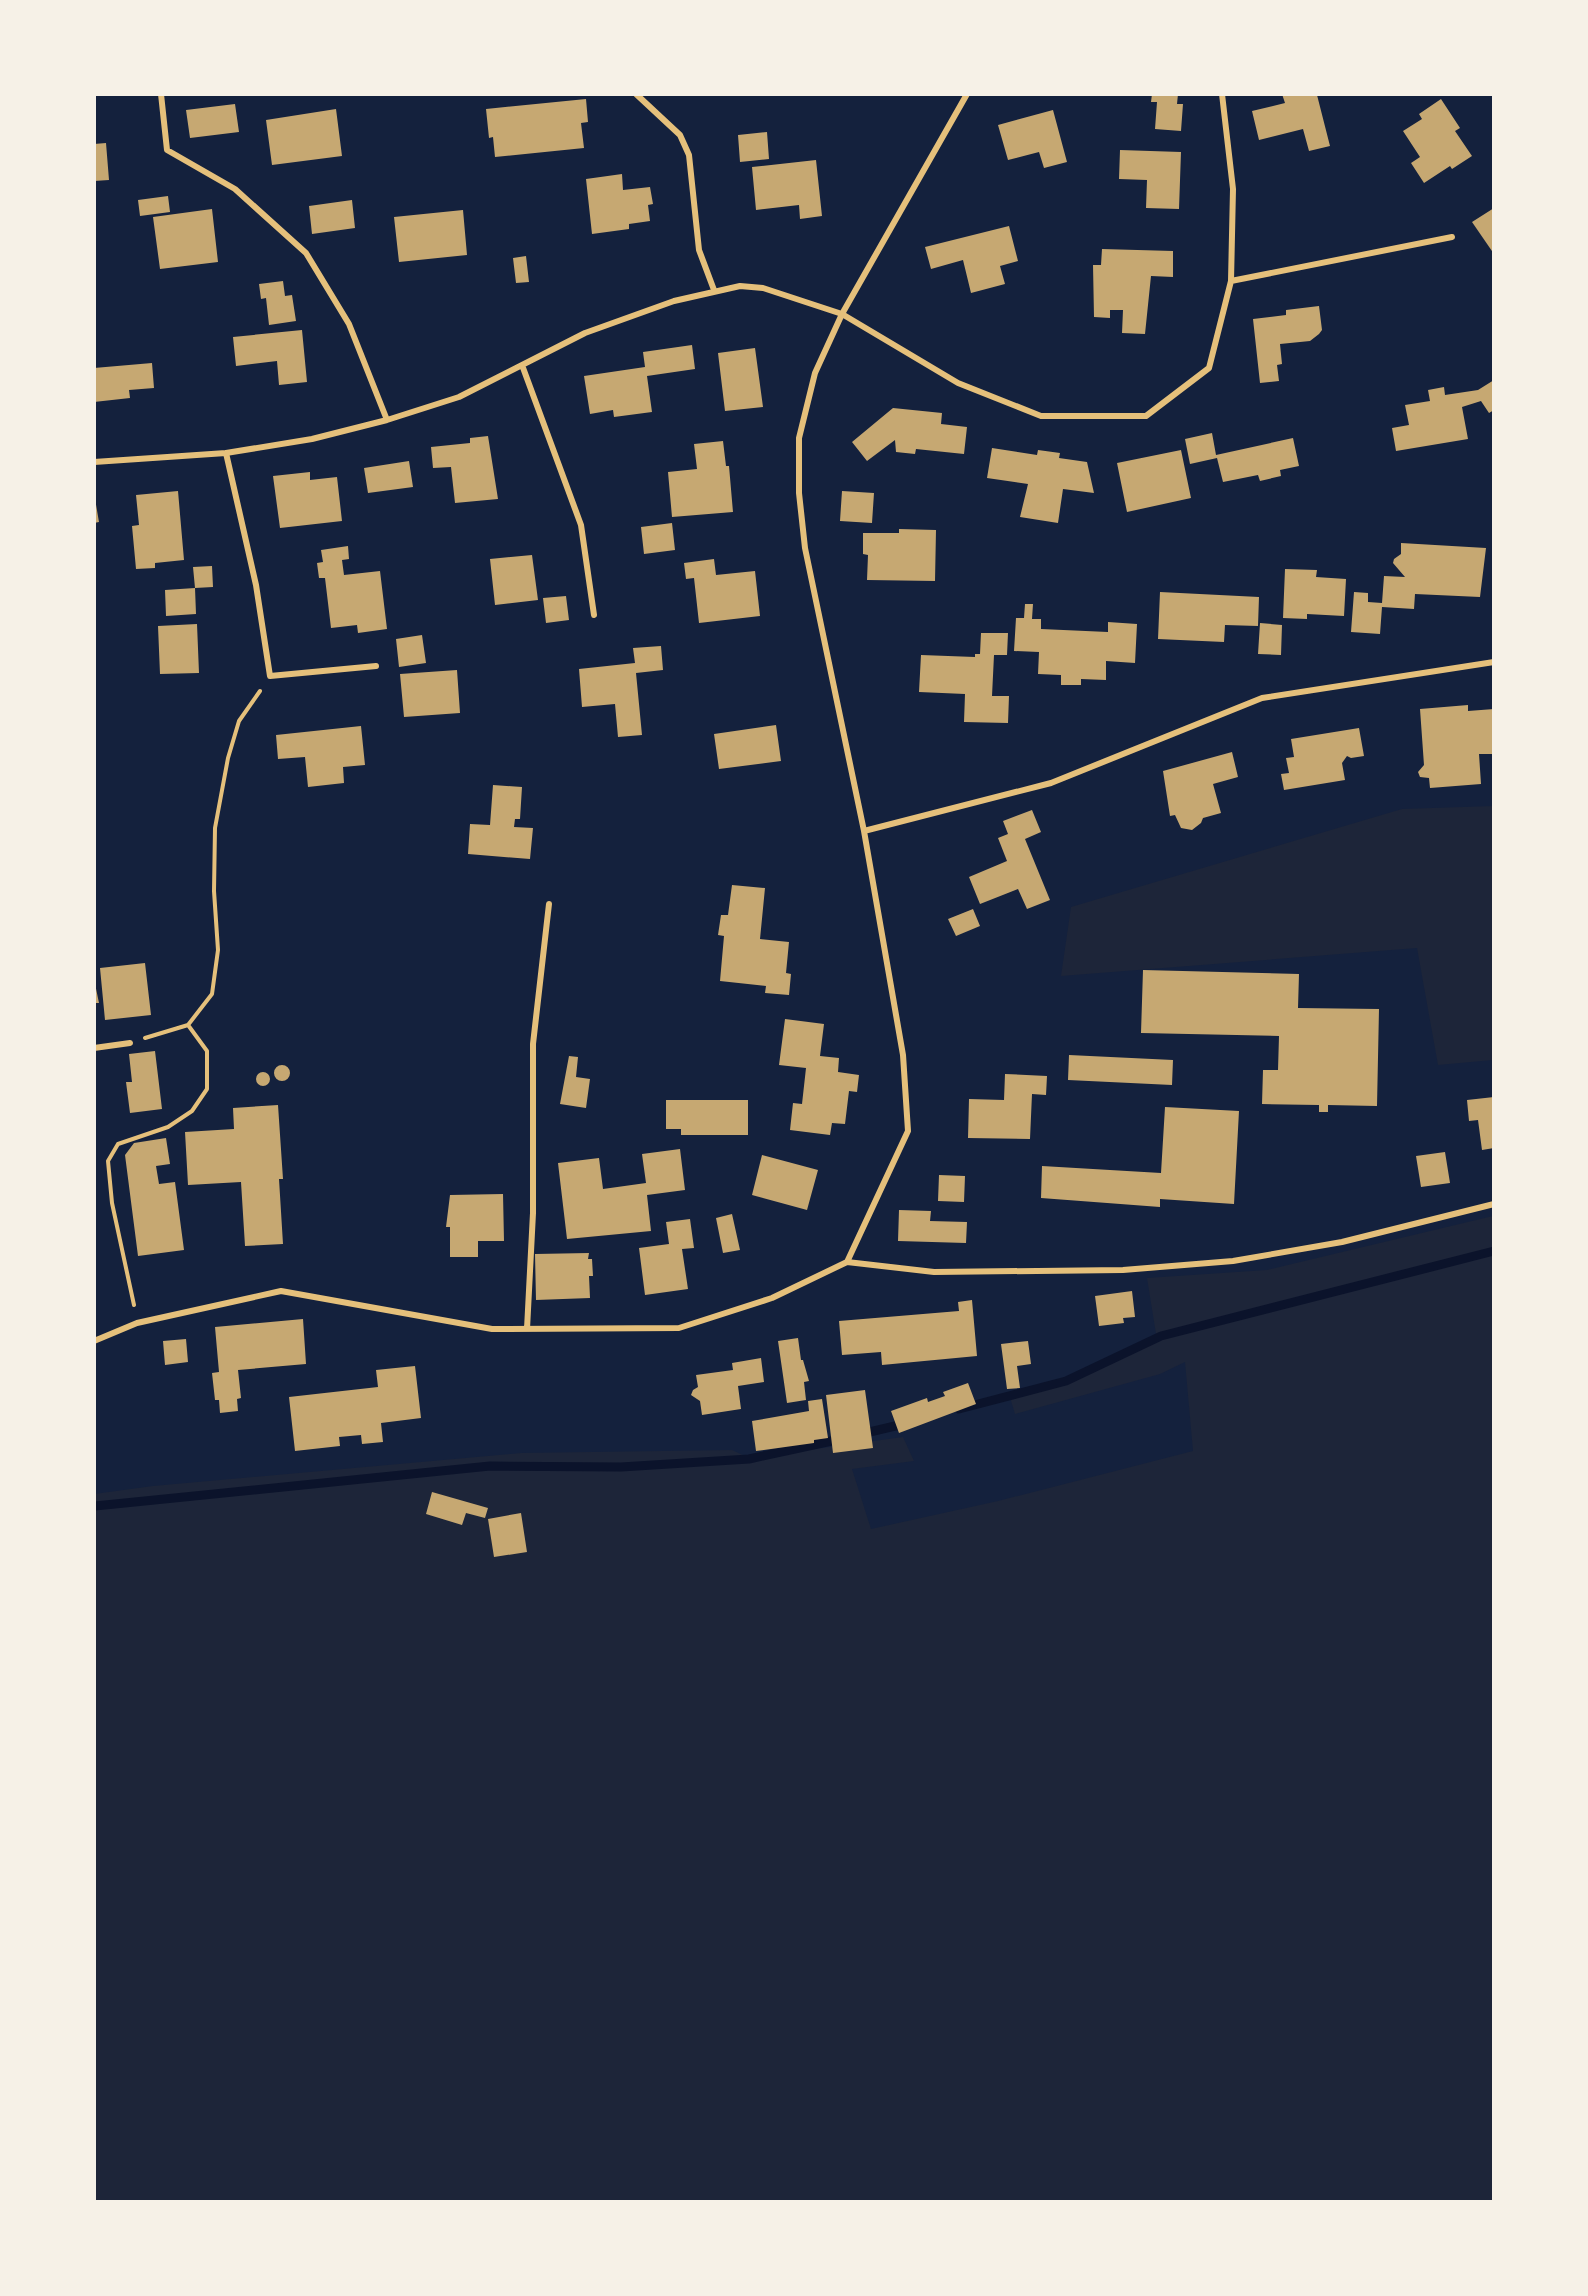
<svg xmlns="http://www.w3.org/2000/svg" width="1588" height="2296" font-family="Commissioner,sans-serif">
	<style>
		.green { fill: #1d2539 }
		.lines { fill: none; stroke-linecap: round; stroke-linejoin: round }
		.stream { stroke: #0b132b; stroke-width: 9 }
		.building { fill: #c6a872 }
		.path { stroke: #e5c07b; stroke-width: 4 }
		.minor { stroke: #e5c07b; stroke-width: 6 }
	</style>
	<rect width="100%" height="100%" fill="#14213d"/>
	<path class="green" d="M 1493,806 L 1493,1060 L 1438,1065 L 1417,948 L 1061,976 L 1071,907 L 1402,809 Z
		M 1493,1216 L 1493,2201 L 95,2201 L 94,1494 L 153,1486 L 521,1453 L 732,1450 L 749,1458 L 903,1437 L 914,1461 L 852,1469 L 871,1529 L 998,1501 L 1193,1451 L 1185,1362 L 1160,1374 L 1015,1414 L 1009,1394 L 1064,1379 L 1156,1334 L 1147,1278 L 1267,1270 Z"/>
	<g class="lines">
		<path class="stream" d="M 959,1409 L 1066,1381 L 1161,1336 L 1494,1251
			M 861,1434 L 908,1423
			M 95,1506 L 490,1466 L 621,1467 L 749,1459 L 841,1439"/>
	</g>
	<path class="building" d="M 1152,94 L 1178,94 L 1177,104 L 1183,104 L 1181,131 L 1155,129 L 1157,102 L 1151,102 Z
		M 1282,94 L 1317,95 L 1330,146 L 1309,151 L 1303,129 L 1259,140 L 1252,111 L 1285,103 Z
		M 586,99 L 588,122 L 581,123 L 584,148 L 495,157 L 493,137 L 489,138 L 486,109 Z
		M 1441,99 L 1460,128 L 1455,131 L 1472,156 L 1452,169 L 1450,166 L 1424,183 L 1411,163 L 1420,157 L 1403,131 L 1422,119 L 1419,114 Z
		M 235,104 L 239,132 L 190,138 L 186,110 Z
		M 336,109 L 342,156 L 272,165 L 266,120 Z
		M 1053,110 L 1067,162 L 1044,168 L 1039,152 L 1008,160 L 998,125 Z
		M 767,132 L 769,159 L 740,162 L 738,135 Z
		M 106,143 L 109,180 L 94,181 L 94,144 Z
		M 1120,150 L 1181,152 L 1179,209 L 1146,208 L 1147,180 L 1119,179 Z
		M 816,160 L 822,216 L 800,219 L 799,205 L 756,210 L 752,167 Z
		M 622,174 L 623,190 L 650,187 L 653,204 L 648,205 L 650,221 L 629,224 L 629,229 L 592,234 L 586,179 Z
		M 168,196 L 170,212 L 140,216 L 138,200 Z
		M 352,200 L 355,228 L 312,234 L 309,206 Z
		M 1494,208 L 1494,254 L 1472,222 Z
		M 212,209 L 218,262 L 160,269 L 153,217 Z
		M 463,210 L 467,255 L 399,262 L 394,217 Z
		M 1009,226 L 1018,261 L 1000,266 L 1005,284 L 971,293 L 963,260 L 931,269 L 925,247 Z
		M 1102,249 L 1173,251 L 1173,277 L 1151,276 L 1145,334 L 1122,333 L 1123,310 L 1110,310 L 1110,318 L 1094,317 L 1093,265 L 1101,265 Z
		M 526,256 L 529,282 L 516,283 L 513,258 Z
		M 283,281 L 285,296 L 292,295 L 296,321 L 269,325 L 266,298 L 261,299 L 259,284 Z
		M 1319,306 L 1322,330 L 1319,334 L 1310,341 L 1280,344 L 1282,364 L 1277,365 L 1279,381 L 1260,383 L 1253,319 L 1286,315 L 1286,310 Z
		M 302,330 L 307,382 L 279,385 L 277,361 L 236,366 L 233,337 Z
		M 692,345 L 695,369 L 647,376 L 652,412 L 614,417 L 613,410 L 590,414 L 584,376 L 645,367 L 643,352 Z
		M 755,348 L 763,407 L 725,411 L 718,353 Z
		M 152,363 L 154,388 L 129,390 L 130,398 L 94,402 L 94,368 Z
		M 1494,380 L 1494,410 L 1489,413 L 1481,401 L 1462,407 L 1468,439 L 1396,451 L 1392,428 L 1409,425 L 1405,405 L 1430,401 L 1428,390 L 1444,387 L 1445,395 L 1478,390 Z
		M 893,408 L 942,413 L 941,424 L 967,427 L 964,454 L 916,449 L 915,454 L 896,452 L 895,440 L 867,461 L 852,442 Z
		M 1212,433 L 1216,455 L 1293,438 L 1299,466 L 1280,470 L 1281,476 L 1260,481 L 1258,475 L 1223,482 L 1217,458 L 1190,464 L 1185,439 Z
		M 488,436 L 498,499 L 455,503 L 451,467 L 433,468 L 431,447 L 470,443 L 470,438 Z
		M 723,441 L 726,466 L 729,466 L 733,512 L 672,517 L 668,472 L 697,469 L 694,444 Z
		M 992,448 L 1037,455 L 1038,450 L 1060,453 L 1059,458 L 1087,462 L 1094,493 L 1063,489 L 1058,523 L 1020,517 L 1028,484 L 987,478 Z
		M 1181,450 L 1191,498 L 1127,512 L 1117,463 Z
		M 409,461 L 413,487 L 368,493 L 364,468 Z
		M 310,472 L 310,480 L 337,477 L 342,521 L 280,528 L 273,476 Z
		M 178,491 L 184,560 L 155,563 L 155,568 L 136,569 L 132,526 L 139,525 L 136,495 Z
		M 842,491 L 874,493 L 872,523 L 840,521 Z
		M 94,493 L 99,522 L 94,523 Z
		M 672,523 L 675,550 L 644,554 L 641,527 Z
		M 899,529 L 936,530 L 935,581 L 867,580 L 868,555 L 863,554 L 863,533 L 899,533 Z
		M 1401,543 L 1486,548 L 1480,597 L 1415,594 L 1414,609 L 1382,607 L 1380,634 L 1351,632 L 1354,592 L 1368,593 L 1368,602 L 1382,603 L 1384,576 L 1405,577 L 1393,563 L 1394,559 L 1401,554 Z
		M 348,546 L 349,559 L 342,560 L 344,575 L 380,571 L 387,629 L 358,633 L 357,625 L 331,628 L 325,578 L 319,578 L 317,563 L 323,562 L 321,550 Z
		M 532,555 L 538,600 L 495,605 L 490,559 Z
		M 714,559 L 716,575 L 755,571 L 760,616 L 699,623 L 694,578 L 686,579 L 684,563 Z
		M 212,566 L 213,587 L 195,588 L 193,567 Z
		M 1285,569 L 1317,570 L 1316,577 L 1346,579 L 1344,616 L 1307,614 L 1307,619 L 1283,618 Z
		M 195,588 L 196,614 L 166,616 L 165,590 Z
		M 1160,592 L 1259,597 L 1258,626 L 1225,625 L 1224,642 L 1158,639 Z
		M 566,596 L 569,620 L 546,623 L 543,598 Z
		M 1025,604 L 1033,604 L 1032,619 L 1041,619 L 1041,629 L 1108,632 L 1108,622 L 1137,624 L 1135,663 L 1106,661 L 1106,680 L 1081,679 L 1081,685 L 1061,685 L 1061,675 L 1038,674 L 1039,652 L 1014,651 L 1016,618 L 1024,618 Z
		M 1260,623 L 1282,625 L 1281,655 L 1258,654 Z
		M 197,624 L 199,673 L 160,674 L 158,626 Z
		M 981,633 L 1008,633 L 1007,655 L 994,655 L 992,696 L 1009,696 L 1008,723 L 964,722 L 965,694 L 919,692 L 921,655 L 975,657 L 975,654 L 980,654 Z
		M 422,635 L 426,663 L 399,667 L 396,639 Z
		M 661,646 L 663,670 L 636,673 L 642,735 L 618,737 L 615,704 L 582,707 L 579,669 L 635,663 L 633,648 Z
		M 457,670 L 460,713 L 404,717 L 400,674 Z
		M 1468,705 L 1468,711 L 1494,709 L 1494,754 L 1479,754 L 1481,784 L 1430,788 L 1429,778 L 1420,777 L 1418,772 L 1424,765 L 1420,709 Z
		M 776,725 L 781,761 L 719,769 L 714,734 Z
		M 361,726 L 365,765 L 343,767 L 344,783 L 308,787 L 305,757 L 278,759 L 276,735 Z
		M 1359,728 L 1364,756 L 1351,758 L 1347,756 L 1342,763 L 1345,780 L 1284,790 L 1281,774 L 1289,773 L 1286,758 L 1294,757 L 1291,739 Z
		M 1232,752 L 1238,777 L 1213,784 L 1221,813 L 1203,818 L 1201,823 L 1192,830 L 1181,828 L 1175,815 L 1170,816 L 1163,771 Z
		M 493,785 L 522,787 L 520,819 L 515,819 L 514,827 L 533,828 L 530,859 L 468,854 L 470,824 L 490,825 Z
		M 1032,810 L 1041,832 L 1025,839 L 1050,900 L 1027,909 L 1018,889 L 980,904 L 969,877 L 1007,861 L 998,838 L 1008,834 L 1003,821 Z
		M 732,885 L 765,888 L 760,939 L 789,942 L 786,973 L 791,974 L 789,995 L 765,993 L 766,986 L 720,981 L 724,936 L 718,935 L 721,915 L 728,915 Z
		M 973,909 L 980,926 L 956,936 L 948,919 Z
		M 145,963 L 151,1015 L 105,1020 L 100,968 Z
		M 1143,970 L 1299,974 L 1298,1008 L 1379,1009 L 1377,1106 L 1328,1105 L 1328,1112 L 1319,1112 L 1319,1105 L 1262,1104 L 1263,1070 L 1278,1070 L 1279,1036 L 1141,1033 Z
		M 94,979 L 99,1003 L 94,1003 Z
		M 785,1019 L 824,1024 L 820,1056 L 839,1058 L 838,1072 L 859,1075 L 857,1092 L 849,1091 L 845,1124 L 832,1123 L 830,1135 L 790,1130 L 793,1103 L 802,1104 L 806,1068 L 779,1065 Z
		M 155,1051 L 162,1109 L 130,1113 L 126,1082 L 132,1082 L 129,1054 Z
		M 1069,1055 L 1173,1060 L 1172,1085 L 1068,1080 Z
		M 569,1056 L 578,1057 L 576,1077 L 590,1079 L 586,1108 L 560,1104 Z
		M274 1073a8 8 0 1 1 16 0a8 8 0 1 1-16 0Z
		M256 1079a7 7 0 1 1 14 0a7 7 0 1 1-14 0Z
		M 1005,1074 L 1047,1076 L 1046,1095 L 1032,1094 L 1030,1139 L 968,1138 L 969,1099 L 1004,1100 Z
		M 1494,1097 L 1494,1148 L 1482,1150 L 1478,1120 L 1469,1121 L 1467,1100 Z
		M 666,1100 L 748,1100 L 748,1135 L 681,1135 L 681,1129 L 666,1129 Z
		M 278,1105 L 283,1179 L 279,1179 L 283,1244 L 245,1246 L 241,1182 L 188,1185 L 185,1132 L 234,1129 L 233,1108 Z
		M 1165,1107 L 1239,1111 L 1234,1204 L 1160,1199 L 1160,1207 L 1041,1198 L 1042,1166 L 1161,1173 Z
		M 166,1138 L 170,1164 L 156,1166 L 159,1184 L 175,1182 L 184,1250 L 138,1256 L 125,1155 L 134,1143 Z
		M 680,1149 L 685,1190 L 647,1195 L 651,1231 L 567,1239 L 558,1163 L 599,1158 L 603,1189 L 646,1183 L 642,1154 Z
		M 1445,1152 L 1450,1183 L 1421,1187 L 1416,1156 Z
		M 762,1155 L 818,1170 L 807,1210 L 752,1195 Z
		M 939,1175 L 965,1176 L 964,1202 L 938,1201 Z
		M 503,1194 L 504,1241 L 478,1241 L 478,1257 L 450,1257 L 450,1227 L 446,1227 L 450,1195 Z
		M 899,1210 L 931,1211 L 930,1221 L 967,1222 L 966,1243 L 898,1241 Z
		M 732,1214 L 740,1250 L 723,1253 L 716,1218 Z
		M 690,1219 L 694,1248 L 682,1249 L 688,1289 L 645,1295 L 639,1248 L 669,1244 L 666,1222 Z
		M 589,1253 L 588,1259 L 592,1259 L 593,1276 L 589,1276 L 590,1298 L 536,1300 L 535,1254 Z
		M 1132,1291 L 1135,1317 L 1123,1318 L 1124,1323 L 1099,1326 L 1095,1296 Z
		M 972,1300 L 977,1356 L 882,1365 L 881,1352 L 842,1355 L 839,1321 L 959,1311 L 958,1302 Z
		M 303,1319 L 306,1364 L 238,1370 L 241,1398 L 237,1399 L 238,1411 L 220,1413 L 219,1400 L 215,1400 L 212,1373 L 219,1372 L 215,1327 Z
		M 798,1338 L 801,1360 L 803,1360 L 809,1381 L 804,1382 L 806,1400 L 787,1403 L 778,1341 Z
		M 186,1339 L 188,1362 L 165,1365 L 163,1341 Z
		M 1028,1341 L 1031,1364 L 1017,1366 L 1020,1388 L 1007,1389 L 1001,1344 Z
		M 761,1358 L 764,1382 L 738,1386 L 741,1409 L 702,1415 L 700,1401 L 691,1395 L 693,1390 L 698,1387 L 696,1375 L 733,1370 L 732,1363 Z
		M 415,1366 L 421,1418 L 381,1423 L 383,1442 L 362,1444 L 361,1435 L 339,1437 L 340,1446 L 295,1451 L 289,1397 L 378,1387 L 376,1370 Z
		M 968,1383 L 976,1404 L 899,1433 L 891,1411 L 927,1398 L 928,1402 L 945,1396 L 943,1392 Z
		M 865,1390 L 873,1448 L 833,1453 L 826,1395 Z
		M 822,1399 L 828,1438 L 814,1440 L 814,1443 L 756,1451 L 752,1421 L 809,1411 L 808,1401 Z
		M 432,1492 L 488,1508 L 485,1518 L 466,1513 L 462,1525 L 426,1514 Z
		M 521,1513 L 527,1552 L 494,1557 L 488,1519 Z"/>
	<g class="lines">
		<path class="path" d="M 145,1038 L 188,1025 L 212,994 L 218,950 L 214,891 L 215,828 L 228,758 L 239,721 L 260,691
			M 134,1305 L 112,1203 L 108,1161 L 118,1144 L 168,1127 L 192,1111 L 207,1089 L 207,1051 L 188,1025"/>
		<path class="minor" d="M 161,94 L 167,150 L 235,189 L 306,253 L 349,324 L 387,420
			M 636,94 L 680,135 L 689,155 L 699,250 L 714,290
			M 1231,281 L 1452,237
			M 522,365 L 581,525 L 594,615
			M 226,453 L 256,585 L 270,676 L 376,666
			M 94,462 L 226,453 L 312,439 L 387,420 L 459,397 L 585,333 L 674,301 L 740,286 L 763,288 L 842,314 L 958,383 L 1041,416 L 1146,416 L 1209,368 L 1231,281 L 1233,189 L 1222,94
			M 864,831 L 1051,783 L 1262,698 L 1494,662
			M 94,1048 L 130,1043
			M 847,1262 L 908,1131 L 903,1055 L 864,831 L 805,548 L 799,493 L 799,438 L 815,373 L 842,314 L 967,94
			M 527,1329 L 533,1213 L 533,1044 L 549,904
			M 94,1341 L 137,1323 L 281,1291 L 492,1329 L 679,1328 L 772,1298 L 847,1262 L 934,1272 L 1123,1270 L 1233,1261 L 1342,1242 L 1494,1204"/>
	</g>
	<rect width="1588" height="2296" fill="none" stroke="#f6f1e7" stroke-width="192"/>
</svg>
